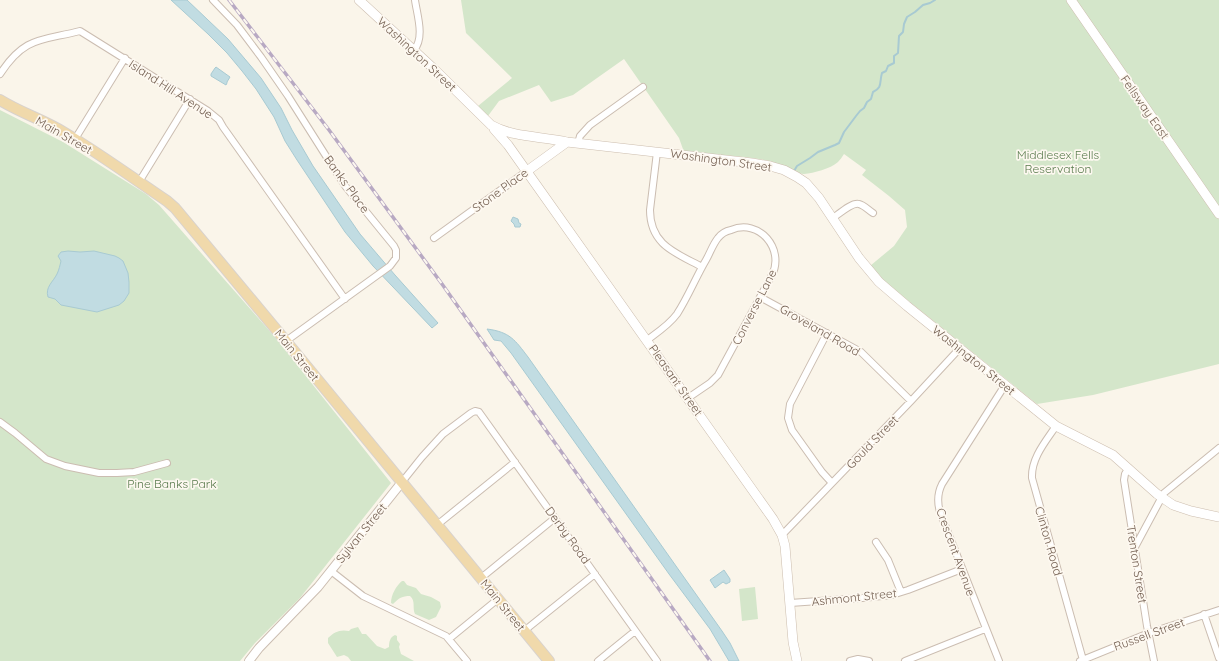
<svg xmlns="http://www.w3.org/2000/svg" width="1219" height="661" font-family="Quicksand,sans-serif">
	<style>
		.green { fill: #d4e6ca }
		.water { fill: #c1dce2; stroke: #a8cad2 }
		.lines { fill: none; stroke-linecap: round; stroke-linejoin: round }
		.stream { stroke: #a8cad2; stroke-width: 2 }
		.minor-casing { stroke: #cbbdb1; stroke-width: 8 }
		.tertiary-casing { stroke: #cbbdb1; stroke-width: 10 }
		.secondary-casing { stroke: #cdbeaf; stroke-width: 10 }
		.primary-casing { stroke: #d8d2ce; stroke-width: 12 }
		.minor { stroke: #fff; stroke-width: 6 }
		.tertiary { stroke: #fff; stroke-width: 8 }
		.secondary { stroke: #fff; stroke-width: 9 }
		.primary { stroke: #f0d9ab; stroke-width: 10 }
		.rail-casing { stroke: #b8a9c3; stroke-width: 3.5 }
		.rail { stroke: #fdf8f0; stroke-width: 2; stroke-dasharray: 6; stroke-linecap: butt }
		.labels { text-anchor: middle; dominant-baseline: central; stroke-width: 3.5; stroke-linejoin: round; paint-order: stroke }
		.street-label { font-size: 12px; fill: #725e50; stroke: #fdf8f0 }
		.park-label { font-size: 12px; fill: #597b4d; stroke: #fdf8f0 }
	</style>
	<rect width="100%" height="100%" fill="#faf5ea"/>
	<path class="green" d="M 461,0 L 1219,0 L 1219,364 L 1093,395 L 1037,404 L 885,282 L 870,266 L 894,246 L 907,227 L 905,210 L 889,196 L 862,175 L 866,170 L 844,154 C 842,157 840,160 838,162 C 830,169 814,173 804,174 C 794,174 780,164 770,161 C 742,155 713,155 684,152 L 679,138 L 624,59 L 573,95 L 551,102 L 539,85 L 499,101 L 488,116 L 478,106 L 512,78 L 466,33 Z
		M 0,110 L 63,142 L 146,194 L 159,205 L 274,336 L 391,483 L 300,598 L 255,643 L 240,661 L 0,661 Z
		M 402,581 L 404,581 L 407,585 L 416,588 L 421,594 L 431,597 L 440,602 L 441,607 L 436,617 L 429,620 L 415,614 C 412,608 416,601 410,596 C 402,596 399,598 393,604 L 391,603 C 391,595 396,586 402,581 Z
		M 755,587 L 758,619 L 742,621 L 739,589 Z
		M 358,627 L 362,634 L 366,634 L 377,646 L 385,649 L 389,647 C 389,642 390,637 395,635 L 397,636 L 397,640 L 400,644 L 399,647 L 401,654 L 414,661 L 351,661 L 348,657 L 344,655 L 337,657 L 328,643 L 328,638 C 334,632 340,629 349,631 L 351,629 Z"/>
	<path class="water" d="M 171,0 L 187,0 L 228,39 L 261,78 L 281,108 L 292,130 L 313,166 L 360,234 L 395,275 L 438,323 L 432,328 L 373,266 L 345,232 L 297,160 L 285,141 L 274,117 L 256,89 L 242,71 L 227,53 L 208,34 Z
		M 216,67 L 230,77 L 227,82 L 227,83 L 226,85 L 211,76 L 211,74 L 215,68 Z
		M 513,217 L 518,219 L 519,223 L 521,224 L 520,227 L 515,227 L 514,224 L 511,221 Z
		M 68,251 L 80,252 L 94,251 L 115,256 L 119,258 L 123,261 L 128,273 L 129,282 L 129,293 L 124,301 L 119,305 L 97,312 L 61,305 L 55,299 L 48,297 C 45,287 53,282 57,274 C 59,270 60,265 61,261 L 58,256 L 61,252 Z
		M 487,329 C 510,332 515,340 528,357 L 722,631 L 730,643 L 739,661 L 729,661 L 710,629 L 669,574 L 511,353 L 501,341 L 494,340 Z
		M 724,570 L 730,579 L 730,582 L 726,584 L 723,582 L 715,588 L 710,580 Z"/>
	<g class="lines">
		<path class="stream" d="M 794,171 L 797,166 L 810,158 L 818,152 L 835,145 L 839,143 L 844,132 L 856,116 L 860,111 L 864,108 L 867,102 L 871,99 L 873,92 C 883,87 879,83 882,73 L 886,71 L 888,66 L 894,63 L 894,56 L 898,53 L 899,36 L 903,32 L 904,24 L 907,17 L 915,12 L 923,5 L 930,3 L 935,0"/>
		<defs>
			<path id="minor" d="M 213,0 L 237,25 L 261,57 L 288,96 L 333,167 L 346,187 L 394,246 L 396,250 L 396,258 L 390,266 L 286,341
				M 414,50 C 425,37 417,15 415,0
				M 0,74 C 25,36 41,41 80,31 L 208,111 L 219,120 L 223,127 L 345,299
				M 75,139 L 125,58
				M 578,143 L 580,136 L 590,125 L 643,87
				M 657,152 L 650,210 C 650,245 676,253 702,267
				M 139,182 L 190,99
				M 833,218 C 839,214 852,202 859,204 C 864,205 868,210 873,213
				M 434,238 L 527,171
				M 760,297 L 861,352 L 911,401
				M 827,333 L 790,404 L 788,418 L 792,430 L 822,472 L 832,483
				M 647,340 C 658,332 669,325 677,314 C 688,297 696,277 706,260 C 710,253 713,244 718,238 C 721,234 726,231 731,230 C 759,218 785,249 772,275 L 718,375 L 710,383 L 688,398
				M 0,422 L 15,433 L 46,459 L 65,466 L 99,473 L 117,473 L 134,472 L 167,463
				M 1056,426 C 1046,441 1031,458 1032,478 L 1083,660
				M 1129,468 L 1125,474 L 1124,480 L 1147,626 L 1154,661
				M 402,482 L 422,457 L 443,434 L 471,413 L 475,411 L 479,412 L 657,661
				M 437,525 L 515,462
				M 782,535 L 911,401 L 960,348
				M 876,542 L 888,560 L 901,592
				M 1135,547 L 1164,493 L 1219,448
				M 331,571 L 363,596 L 446,636 L 467,661
				M 481,578 L 555,518
				M 790,603 L 862,598 L 892,595 L 908,590 L 962,569
				M 1204,614 L 1219,658
				M 524,631 L 595,574
				M 449,639 L 498,599
				M 598,661 L 635,631
				M 850,661 L 858,659 L 869,661
				M 905,661 L 985,629
				M 999,661 L 941,515 C 937,504 937,494 942,484 L 1005,385
				M 1080,661 L 1149,633 L 1219,610"/>
			<path id="tertiary" d="M 249,661 L 259,648 L 318,587 L 402,482"/>
			<path id="secondary" d="M 359,0 L 434,69 L 491,125 C 514,138 542,136 567,142 L 752,163 L 770,166 L 784,170 L 797,177 L 806,183 L 819,198 L 859,258 L 879,282 L 907,306 L 1056,426 L 1113,455 L 1157,494 L 1173,505 L 1191,511 L 1219,517
				M 1071,0 L 1219,214
				M 494,129 L 508,145 L 773,519 L 782,535 L 785,546 L 793,642 L 797,661
				M 527,171 L 567,142"/>
			<path id="primary" d="M 0,100 C 21,113 44,120 65,133 C 100,154 133,178 167,201 L 175,208 L 294,351 L 549,661"/>
		</defs>
		<use href="#minor" class="minor-casing"/>
		<use href="#tertiary" class="tertiary-casing"/>
		<use href="#secondary" class="secondary-casing"/>
		<use href="#primary" class="primary-casing"/>
		<use href="#minor" class="minor"/>
		<use href="#tertiary" class="tertiary"/>
		<use href="#secondary" class="secondary"/>
		<use href="#primary" class="primary"/>
		<defs>
			<path id="rail" d="M 229,0 L 329,130 L 442,284 L 710,661"/>
		</defs>
		<use href="#rail" class="rail-casing"/>
		<use href="#rail" class="rail"/>
	</g>
	<g class="labels">
		<g class="street-label">
			<text transform="translate(417 54) rotate(43)">Washington Street</text>
			<text transform="translate(171 89) rotate(33)">Island Hill Avenue</text>
			<text transform="translate(1145 107) rotate(55)">Fellsway East</text>
			<text transform="translate(64 135) rotate(30)">Main Street</text>
			<text transform="translate(721 160) rotate(8)">Washington Street</text>
			<text transform="translate(347 184) rotate(54)">Banks Place</text>
			<text transform="translate(500 190) rotate(-36)">Stone Place</text>
			<text transform="translate(754 307) rotate(-63)">Converse Lane</text>
			<text transform="translate(820 330) rotate(30)">Groveland Road</text>
			<text transform="translate(297 355) rotate(51)">Main Street</text>
			<text transform="translate(974 360) rotate(39)">Washington Street</text>
			<text transform="translate(676 380) rotate(55)">Pleasant Street</text>
			<text transform="translate(872 442) rotate(-46)">Gould Street</text>
			<text transform="translate(361 533) rotate(-51)">Sylvan Street</text>
			<text transform="translate(568 535) rotate(54)">Derby Road</text>
			<text transform="translate(1049 541) rotate(74)">Clinton Road</text>
			<text transform="translate(956 552) rotate(70)">Crescent Avenue</text>
			<text transform="translate(1137 564) rotate(81)">Trenton Street</text>
			<text transform="translate(854 597) rotate(-6)">Ashmont Street</text>
			<text transform="translate(503 605) rotate(51)">Main Street</text>
			<text transform="translate(1149 634) rotate(-20)">Russell Street</text>
		</g>
		<g class="park-label">
			<text x="1058" y="154">Middlesex Fells<tspan x="1058" dy="14">Reservation</tspan></text>
			<text x="172" y="483">Pine Banks Park</text>
		</g>
	</g>
</svg>
